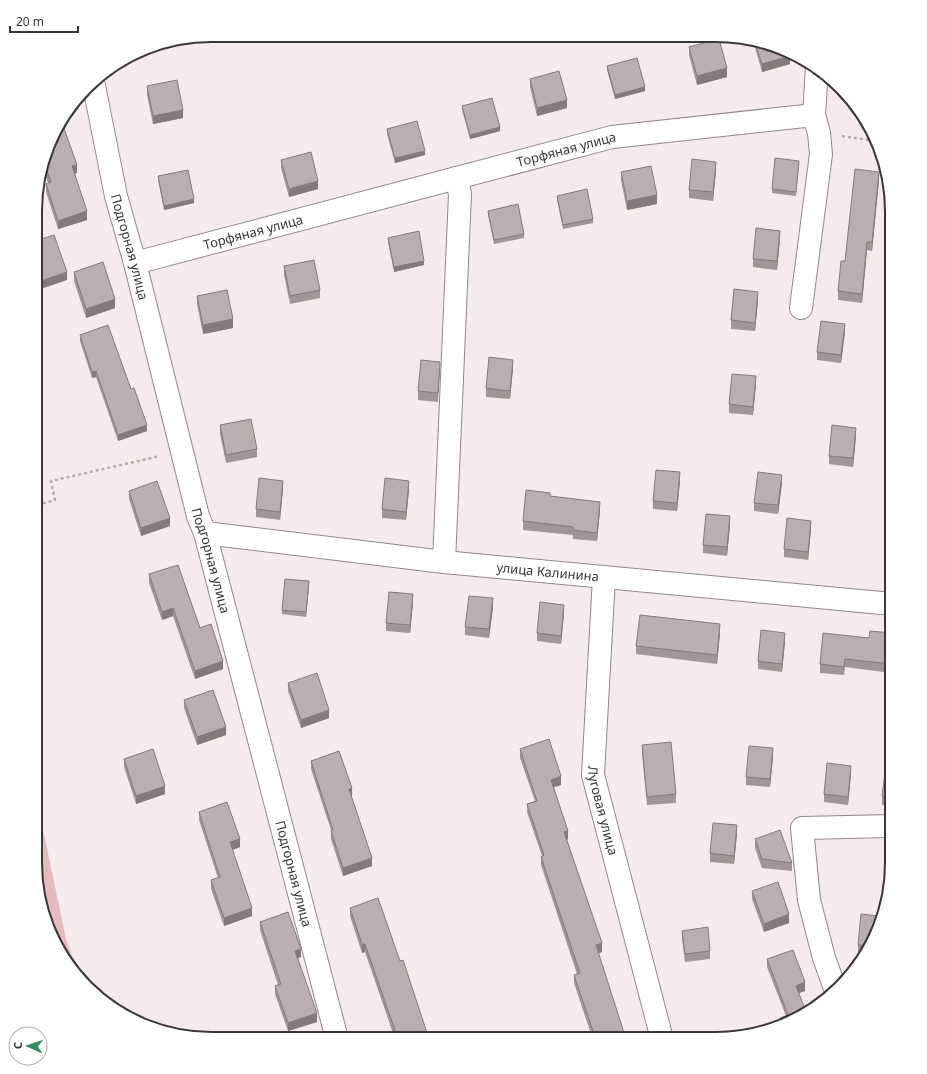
<svg xmlns="http://www.w3.org/2000/svg" width="927" height="1074" font-family="'Noto Sans',sans-serif">
	<style>
		.green { fill: #e5bbc2 }
		.lines { fill: none; stroke-linecap: round; stroke-linejoin: round }
		.minor-casing { stroke: #928789; stroke-width: 24 }
		.path { stroke: #b4abac; stroke-width: 2.5; stroke-dasharray: 3 3; stroke-linecap: butt }
		.minor { stroke: #fff; stroke-width: 22 }
		.wall { fill: #a09697 }
		.shaded-wall { fill: #827a7b }
		.building { fill: #baafb0; stroke: #827a7b }
		.labels { text-anchor: middle; dominant-baseline: central; stroke-width: 4; stroke-linejoin: round; paint-order: stroke }
		.street-label { font-size: 13px; fill: #3b3737; stroke: #fff }
		.rim { fill: none; stroke: #3b3737; stroke-width: 2 }
	</style>
	<rect width="100%" height="100%" fill="#f6ebec"/>
	<path class="green" d="M 35,791 L 66,939 L 80,979 L 59,951 L 41,909 L 35,864 Z"/>
	<g class="lines">
		<defs>
			<g id="minor">
				<path id="s1" d="M 93,81 L 116,196 L 135,263 L 198,516 L 205,533 L 337,1039"/>
				<path d="M 814,115 L 817,67"/>
				<path id="s2" d="M 135,263 L 612,137 L 814,115 L 819,133 L 821,154 L 801,308"/>
				<path id="s3" d="M 205,533 L 444,562 L 892,604"/>
				<path d="M 444,562 L 460,194 L 456,178"/>
				<path id="s4" d="M 604,577 L 593,775 L 662,1039"/>
				<path d="M 836,991 L 824,958 L 809,900 L 802,828 L 892,826"/>
			</g>
		</defs>
		<use href="#minor" class="minor-casing"/>
		<path class="path" d="M 842,136 L 876,141
			M 37,505 L 55,500 L 51,481 L 160,456"/>
		<use href="#minor" class="minor"/>
	</g>
	<path class="wall" d="M 754,42 L 790,56 L 790,64 L 762,72 L 754,44 Z
		M 689,47 L 727,77 L 697,85 L 689,55 Z
		M 607,66 L 645,91 L 615,99 L 607,70 Z
		M 530,79 L 567,108 L 537,116 L 530,87 Z
		M 147,86 L 183,118 L 153,124 L 147,95 Z
		M 462,106 L 500,131 L 470,139 L 462,110 Z
		M 859,113 L 868,122 L 859,121 Z
		M 59,123 L 77,173 L 74,174 L 87,220 L 58,229 L 46,192 L 46,184 L 48,183 L 42,166 Z
		M 387,129 L 425,155 L 395,163 L 387,134 Z
		M 281,160 L 318,189 L 289,197 L 281,168 Z
		M 799,165 L 796,196 L 772,193 L 772,189 Z
		M 716,170 L 713,201 L 689,198 L 689,190 Z
		M 621,172 L 657,204 L 627,210 L 621,180 Z
		M 158,176 L 194,203 L 164,210 L 158,180 Z
		M 879,180 L 872,251 L 867,250 L 862,303 L 838,300 L 838,291 L 845,261 Z
		M 557,196 L 593,219 L 593,223 L 563,229 L 557,200 Z
		M 488,211 L 524,234 L 524,238 L 494,244 L 488,215 Z
		M 388,238 L 424,265 L 394,272 L 388,242 Z
		M 780,239 L 777,270 L 753,267 L 753,259 Z
		M 284,266 L 320,290 L 320,298 L 290,304 L 284,275 Z
		M 74,272 L 115,308 L 86,318 L 74,281 Z
		M 197,296 L 233,328 L 203,334 L 197,304 Z
		M 758,300 L 755,331 L 731,329 L 731,320 Z
		M 845,332 L 841,363 L 817,360 L 817,352 Z
		M 80,335 L 131,389 L 147,431 L 118,441 L 96,377 L 92,378 L 80,341 Z
		M 513,368 L 510,399 L 486,397 L 486,388 Z
		M 440,371 L 438,402 L 418,400 L 418,391 Z
		M 756,384 L 753,415 L 729,413 L 729,404 Z
		M 220,425 L 257,449 L 257,457 L 226,463 L 220,434 Z
		M 856,436 L 853,467 L 829,464 L 829,456 Z
		M 680,481 L 677,511 L 653,509 L 653,501 Z
		M 782,483 L 778,514 L 754,511 L 754,503 Z
		M 283,489 L 280,520 L 256,517 L 256,509 Z
		M 409,490 L 406,520 L 382,518 L 382,509 Z
		M 129,491 L 170,526 L 141,536 L 129,499 Z
		M 600,510 L 597,541 L 573,539 L 573,535 L 523,530 L 523,521 Z
		M 730,525 L 727,556 L 703,553 L 703,545 Z
		M 811,529 L 808,560 L 784,557 L 784,549 Z
		M 149,574 L 223,669 L 195,679 L 173,616 L 162,620 L 149,583 Z
		M 309,586 L 306,617 L 282,614 L 282,610 Z
		M 413,603 L 410,633 L 386,631 L 386,623 Z
		M 493,607 L 489,638 L 465,635 L 465,627 Z
		M 564,613 L 561,644 L 537,641 L 537,633 Z
		M 720,633 L 717,664 L 636,654 L 636,646 Z
		M 892,633 L 891,673 L 845,667 L 844,675 L 820,673 L 820,664 L 869,638 Z
		M 785,641 L 782,672 L 758,669 L 758,661 Z
		M 288,683 L 329,718 L 301,728 L 288,691 Z
		M 184,700 L 226,735 L 197,745 L 184,708 Z
		M 642,745 L 676,794 L 676,803 L 647,805 L 642,754 Z
		M 520,749 L 561,785 L 554,787 L 568,839 L 567,840 L 602,952 L 598,953 L 626,1039 L 591,1039 L 591,1034 L 574,983 L 574,975 L 577,974 L 541,865 L 541,857 L 542,856 L 527,812 L 527,804 L 535,801 L 520,758 Z
		M 773,757 L 770,787 L 746,785 L 746,777 Z
		M 124,759 L 165,794 L 136,804 L 124,767 Z
		M 311,761 L 352,797 L 351,797 L 372,866 L 343,876 L 331,839 L 331,830 L 311,769 Z
		M 892,766 L 892,806 L 882,805 L 882,796 Z
		M 851,774 L 848,805 L 824,802 L 824,794 Z
		M 199,812 L 240,847 L 232,850 L 252,916 L 224,926 L 211,889 L 211,880 L 218,878 L 199,820 Z
		M 737,833 L 734,864 L 710,862 L 710,853 Z
		M 755,839 L 792,863 L 792,871 L 762,868 L 755,848 Z
		M 752,891 L 789,923 L 764,932 L 752,899 Z
		M 350,908 L 400,961 L 429,1039 L 395,1039 L 365,952 L 362,953 L 350,916 Z
		M 879,916 L 868,951 L 866,954 L 858,953 L 858,945 Z
		M 260,922 L 301,957 L 298,958 L 317,1022 L 288,1031 L 275,994 L 275,986 L 278,985 L 260,930 Z
		M 682,931 L 710,951 L 710,959 L 685,962 L 682,939 Z
		M 767,959 L 805,991 L 799,993 L 804,1015 L 780,1023 L 780,1018 L 786,1016 L 767,967 Z"/>
	<path class="shaded-wall" d="M 790,56 L 790,64 L 762,72 L 762,64 Z
		M 727,68 L 727,77 L 697,85 L 697,76 Z
		M 645,87 L 645,91 L 615,99 L 615,95 Z
		M 567,100 L 567,108 L 537,116 L 537,108 Z
		M 183,110 L 183,118 L 153,124 L 153,116 Z
		M 500,127 L 500,131 L 470,139 L 470,135 Z
		M 425,151 L 425,155 L 395,163 L 395,158 Z
		M 716,162 L 716,170 L 713,201 L 713,192 Z
		M 77,165 L 77,173 L 72,175 L 72,166 Z
		M 879,172 L 879,180 L 872,251 L 872,242 Z
		M 318,181 L 318,189 L 289,197 L 289,189 Z
		M 657,195 L 657,204 L 627,210 L 627,201 Z
		M 194,199 L 194,203 L 164,210 L 164,206 Z
		M 87,211 L 87,220 L 58,229 L 58,221 Z
		M 780,231 L 780,239 L 777,270 L 777,261 Z
		M 867,242 L 867,250 L 862,303 L 862,294 Z
		M 424,261 L 424,265 L 394,272 L 394,267 Z
		M 67,272 L 67,280 L 38,290 L 38,282 Z
		M 758,292 L 758,300 L 755,331 L 755,323 Z
		M 115,299 L 115,308 L 86,318 L 86,309 Z
		M 233,319 L 233,328 L 203,334 L 203,325 Z
		M 845,324 L 845,332 L 841,363 L 841,355 Z
		M 513,360 L 513,368 L 510,399 L 510,391 Z
		M 96,371 L 96,377 L 92,378 L 92,372 Z
		M 756,376 L 756,384 L 753,415 L 753,407 Z
		M 147,425 L 147,431 L 118,441 L 118,435 Z
		M 856,428 L 856,436 L 853,467 L 853,458 Z
		M 680,472 L 680,481 L 677,511 L 677,503 Z
		M 782,475 L 782,483 L 778,514 L 778,505 Z
		M 283,481 L 283,489 L 280,520 L 280,512 Z
		M 409,481 L 409,490 L 406,520 L 406,512 Z
		M 600,502 L 600,510 L 597,541 L 597,533 Z
		M 730,516 L 730,525 L 727,556 L 727,547 Z
		M 170,518 L 170,526 L 141,536 L 141,528 Z
		M 811,521 L 811,529 L 808,560 L 808,552 Z
		M 309,581 L 309,586 L 306,617 L 306,612 Z
		M 413,594 L 413,603 L 410,633 L 410,625 Z
		M 493,598 L 493,607 L 489,638 L 489,629 Z
		M 564,605 L 564,613 L 561,644 L 561,636 Z
		M 173,608 L 173,616 L 162,620 L 162,612 Z
		M 720,624 L 720,633 L 717,664 L 717,655 Z
		M 785,633 L 785,641 L 782,672 L 782,664 Z
		M 892,655 L 892,663 L 891,673 L 891,664 Z
		M 223,661 L 223,669 L 195,679 L 195,671 Z
		M 329,710 L 329,718 L 301,728 L 301,720 Z
		M 226,727 L 226,735 L 197,745 L 197,737 Z
		M 773,748 L 773,757 L 770,787 L 770,779 Z
		M 851,766 L 851,774 L 848,805 L 848,797 Z
		M 561,776 L 561,785 L 551,788 L 551,780 Z
		M 165,786 L 165,794 L 136,804 L 136,796 Z
		M 352,788 L 352,797 L 349,798 L 349,789 Z
		M 737,825 L 737,833 L 734,864 L 734,856 Z
		M 568,831 L 568,839 L 564,841 L 564,832 Z
		M 240,839 L 240,847 L 230,851 L 230,842 Z
		M 372,858 L 372,866 L 343,876 L 343,868 Z
		M 252,908 L 252,916 L 224,926 L 224,918 Z
		M 789,914 L 789,923 L 764,932 L 764,924 Z
		M 602,943 L 602,952 L 596,954 L 596,945 Z
		M 362,944 L 365,944 L 365,952 L 362,953 Z
		M 301,949 L 301,957 L 295,959 L 295,951 Z
		M 805,982 L 805,991 L 796,994 L 796,986 Z
		M 317,1013 L 317,1022 L 288,1031 L 288,1023 Z"/>
	<path class="building" d="M 719,39 L 727,68 L 697,76 L 689,47 Z
		M 755,43 L 790,56 L 762,64 Z
		M 637,58 L 645,87 L 615,95 L 607,66 Z
		M 559,71 L 567,100 L 537,108 L 530,79 Z
		M 177,80 L 183,110 L 153,116 L 147,86 Z
		M 492,98 L 500,127 L 470,135 L 462,106 Z
		M 61,120 L 77,165 L 72,166 L 87,211 L 58,221 L 46,184 L 51,182 L 44,162 L 59,123 Z
		M 417,121 L 425,151 L 395,158 L 387,129 Z
		M 311,152 L 318,181 L 289,189 L 281,160 Z
		M 775,158 L 799,161 L 796,192 L 772,189 Z
		M 692,159 L 716,162 L 713,192 L 689,190 Z
		M 651,166 L 657,195 L 627,201 L 621,172 Z
		M 855,169 L 879,172 L 872,242 L 867,242 L 862,294 L 838,291 L 841,261 L 845,261 Z
		M 188,170 L 194,199 L 164,206 L 158,176 Z
		M 587,189 L 593,219 L 563,225 L 557,196 Z
		M 518,204 L 524,234 L 494,240 L 488,211 Z
		M 756,228 L 780,231 L 777,261 L 753,259 Z
		M 419,231 L 424,261 L 394,267 L 388,238 Z
		M 54,235 L 67,272 L 38,282 L 38,240 Z
		M 314,260 L 320,290 L 290,296 L 284,266 Z
		M 103,262 L 115,299 L 86,309 L 74,272 Z
		M 734,289 L 758,292 L 755,323 L 731,320 Z
		M 227,290 L 233,319 L 203,325 L 197,296 Z
		M 821,321 L 845,324 L 841,355 L 817,352 Z
		M 108,325 L 131,389 L 134,388 L 147,425 L 118,435 L 96,371 L 92,372 L 80,335 Z
		M 489,357 L 513,360 L 510,391 L 486,388 Z
		M 421,360 L 440,362 L 438,393 L 418,391 Z
		M 732,374 L 756,376 L 753,407 L 729,404 Z
		M 251,419 L 257,449 L 226,455 L 220,425 Z
		M 832,425 L 856,428 L 853,458 L 829,456 Z
		M 656,470 L 680,472 L 677,503 L 653,501 Z
		M 758,472 L 782,475 L 778,505 L 754,503 Z
		M 259,478 L 283,481 L 280,512 L 256,509 Z
		M 385,478 L 409,481 L 406,512 L 382,509 Z
		M 157,481 L 170,518 L 141,528 L 129,491 Z
		M 526,490 L 550,493 L 550,496 L 600,502 L 597,533 L 573,530 L 573,527 L 523,521 Z
		M 706,514 L 730,516 L 727,547 L 703,545 Z
		M 787,518 L 811,521 L 808,552 L 784,549 Z
		M 178,565 L 200,628 L 211,624 L 223,661 L 195,671 L 173,608 L 162,612 L 149,574 Z
		M 285,579 L 309,581 L 306,612 L 282,610 Z
		M 389,592 L 413,594 L 410,625 L 386,623 Z
		M 469,596 L 493,598 L 489,629 L 465,627 Z
		M 540,602 L 564,605 L 561,636 L 537,633 Z
		M 640,615 L 720,624 L 717,655 L 636,646 Z
		M 761,630 L 785,633 L 782,664 L 758,661 Z
		M 870,631 L 892,633 L 892,655 L 891,664 L 845,659 L 844,667 L 820,664 L 823,633 L 869,638 Z
		M 317,673 L 329,710 L 301,720 L 288,683 Z
		M 213,690 L 226,727 L 197,737 L 184,700 Z
		M 549,739 L 561,776 L 551,780 L 568,831 L 564,832 L 602,943 L 596,945 L 626,1039 L 593,1039 L 591,1032 L 593,1031 L 574,975 L 580,973 L 541,857 L 544,855 L 527,804 L 537,801 L 520,749 Z
		M 671,742 L 676,794 L 647,797 L 642,745 Z
		M 749,746 L 773,748 L 770,779 L 746,777 Z
		M 153,749 L 165,786 L 136,796 L 124,759 Z
		M 339,751 L 352,788 L 349,789 L 372,858 L 343,868 L 331,831 L 333,830 L 311,761 Z
		M 827,763 L 851,766 L 848,797 L 824,794 Z
		M 886,765 L 892,766 L 892,797 L 882,796 Z
		M 227,802 L 240,839 L 230,842 L 252,908 L 224,918 L 211,880 L 220,877 L 199,812 Z
		M 713,823 L 737,825 L 734,856 L 710,853 Z
		M 780,830 L 792,863 L 762,859 L 755,839 Z
		M 778,882 L 789,914 L 764,924 L 752,891 Z
		M 378,898 L 400,961 L 403,960 L 429,1039 L 398,1039 L 365,944 L 362,944 L 350,908 Z
		M 288,912 L 301,949 L 295,951 L 317,1013 L 288,1023 L 275,986 L 281,984 L 260,922 Z
		M 861,914 L 879,916 L 870,946 L 858,945 Z
		M 708,927 L 710,951 L 685,954 L 682,931 Z
		M 793,950 L 805,982 L 796,986 L 807,1014 L 804,1015 L 781,1022 L 780,1018 L 788,1015 L 767,959 Z
		M 729,1034 L 731,1038 L 728,1039 L 716,1039 Z
		M 289,1036 L 290,1039 L 282,1039 Z"/>
	<g class="labels">
		<g class="street-label">
			<text stroke="none"><textPath href="#s2" startOffset="446">Торфяная улица</textPath></text>
			<text stroke="none"><textPath href="#s2" startOffset="122">Торфяная улица</textPath></text>
			<text stroke="none"><textPath href="#s1" startOffset="170">Подгорная улица</textPath></text>
			<text stroke="none"><textPath href="#s1" startOffset="494">Подгорная улица</textPath></text>
			<text stroke="none"><textPath href="#s3" startOffset="345">улица Калинина</textPath></text>
			<text stroke="none"><textPath href="#s4" startOffset="235">Луговая улица</textPath></text>
			<text stroke="none"><textPath href="#s1" startOffset="818">Подгорная улица</textPath></text>
		</g>
	</g>
	<path d="M0 0H927V1074H0ZM211 42H716A169 169 0 0 1 885 211V863A169 169 0 0 1 716 1032H211A169 169 0 0 1 42 863V211A169 169 0 0 1 211 42Z" fill="#fff" fill-rule="evenodd"/>
	<path class="rim" d="M211 42H716A169 169 0 0 1 885 211V863A169 169 0 0 1 716 1032H211A169 169 0 0 1 42 863V211A169 169 0 0 1 211 42Z"/>
	<g transform="translate(28 1046) rotate(273)"><circle r="19" fill="#ffffff" stroke="#b1afaf"/>
	<path d="M0-3L7 15L0 10L-7 15Z" fill="#368d61"/>
	<text y="-6" font-size="11" font-weight="bold" text-anchor="middle" fill="#3b3737">С</text>
	</g>
	<path d="M10 26v6h68v-6" fill="none" stroke="#3b3737" stroke-width="2"/>
	<text x="16" y="26" font-size="12" fill="#3b3737" stroke="#ffffff" stroke-width="3" paint-order="stroke">20 m</text>
</svg>
